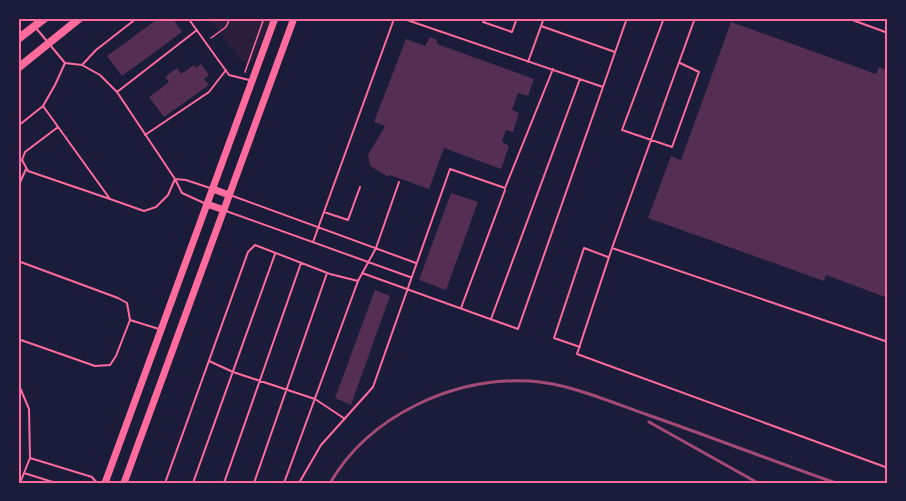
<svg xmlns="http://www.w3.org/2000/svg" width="906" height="501" font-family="Roboto,sans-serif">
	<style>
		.green { fill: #2a1e3b }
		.building { fill: #542f53 }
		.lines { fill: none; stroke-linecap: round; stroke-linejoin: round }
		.path { stroke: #ff6b9d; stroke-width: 1.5 }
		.service { stroke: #ff6b9d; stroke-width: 2 }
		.secondary { stroke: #ff6b9d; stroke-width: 7 }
		.primary { stroke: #ff6b9d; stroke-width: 8 }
		.rail { stroke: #a44b75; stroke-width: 3 }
		.neatline { fill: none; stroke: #ff6b9d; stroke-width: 2 }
	</style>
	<rect width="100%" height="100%" fill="#1b1b3a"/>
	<path class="green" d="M 209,18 L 270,18 L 252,65 L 239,58 Z"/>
	<path class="building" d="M 159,18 L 172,18 L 182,32 L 122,76 L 107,56 Z
		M 731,22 L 876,74 L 879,67 L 888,71 L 888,298 L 826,275 L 824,281 L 648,218 L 671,156 L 681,160 Z
		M 430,37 L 437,40 L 437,44 L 534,79 L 528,96 L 518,93 L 512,110 L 519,113 L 513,132 L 506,130 L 502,142 L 509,146 L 501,169 L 444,148 L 429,189 L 390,175 L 389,177 L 370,166 L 368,155 L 385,126 L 374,122 L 406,39 L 425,46 Z
		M 201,64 L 209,75 L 204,79 L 209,85 L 164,117 L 149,97 L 169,82 L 165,77 L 177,68 L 181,74 L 194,65 L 196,68 Z
		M 451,193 L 478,202 L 446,290 L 419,280 Z
		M 375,290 L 390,296 L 351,405 L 335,398 Z"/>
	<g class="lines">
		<path class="path" d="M 211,38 L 226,27 L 230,18
			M 245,72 L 264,18"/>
		<path class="service" d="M 188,18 L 229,75 L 249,80
			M 485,18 L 483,22 L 512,32 L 517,18
			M 664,18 L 622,130 L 672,147 L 699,72 L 680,63
			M 695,18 L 612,248 L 888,342
			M 847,18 L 888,33
			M 394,19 L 404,19 L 603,87 L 627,18
			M 541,26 L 615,52
			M 36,28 L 65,63 L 82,65 L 100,75 L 117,92 L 175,179 L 182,193 L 204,203
			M 528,62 L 544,18
			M 65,63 L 55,85 L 43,106 L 110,199 L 144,211 L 156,207 L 168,195 L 175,179
			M 82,65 L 96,50 L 137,18
			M 117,92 L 197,30
			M 18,126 L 43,106
			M 58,127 L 25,152 L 22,160 L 28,171 L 110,199
			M 145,135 L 209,92 L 226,70
			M 175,179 L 186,180 L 210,188
			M 18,187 L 26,169
			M 230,195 L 416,263
			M 226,211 L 410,277
			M 324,212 L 348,220 L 360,187
			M 313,242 L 394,19 L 391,18
			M 612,248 L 577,354 L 888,468
			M 18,261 L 118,298 L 127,303 L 130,320 L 116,356 L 110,365 L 95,366 L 18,339
			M 362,273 L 518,329 L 603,87
			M 461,308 L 505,190
			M 491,319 L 580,79
			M 130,320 L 159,329
			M 580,347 L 554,338 L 584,248 L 608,257
			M 209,361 L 233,372 L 315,399 L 345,419
			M 18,383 L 29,409 L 30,458 L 20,483
			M 30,458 L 92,477 L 97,483
			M 24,473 L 56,483
			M 165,483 L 248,252 L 255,245 L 330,274 L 358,281 L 376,248 L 399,182
			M 193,483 L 275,254
			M 224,483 L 301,263
			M 254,483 L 327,273
			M 284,483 L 358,281
			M 299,483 L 321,445 L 373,387 L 450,169 L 505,188 L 553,69"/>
		<path class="secondary" d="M 213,189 L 229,195
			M 207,204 L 224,210
			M 105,483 L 275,18
			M 124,483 L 294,18"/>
		<path class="primary" d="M 18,39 L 45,18
			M 18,68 L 80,18"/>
		<path class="rail" d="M 649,422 L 758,483
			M 330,483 C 370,415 453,377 531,381 C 571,384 610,402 648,415 C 711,437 773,461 836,483"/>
	</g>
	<rect width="906" height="501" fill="none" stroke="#1b1b3a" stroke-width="39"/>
	<rect x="20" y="20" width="866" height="462" class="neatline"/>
</svg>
